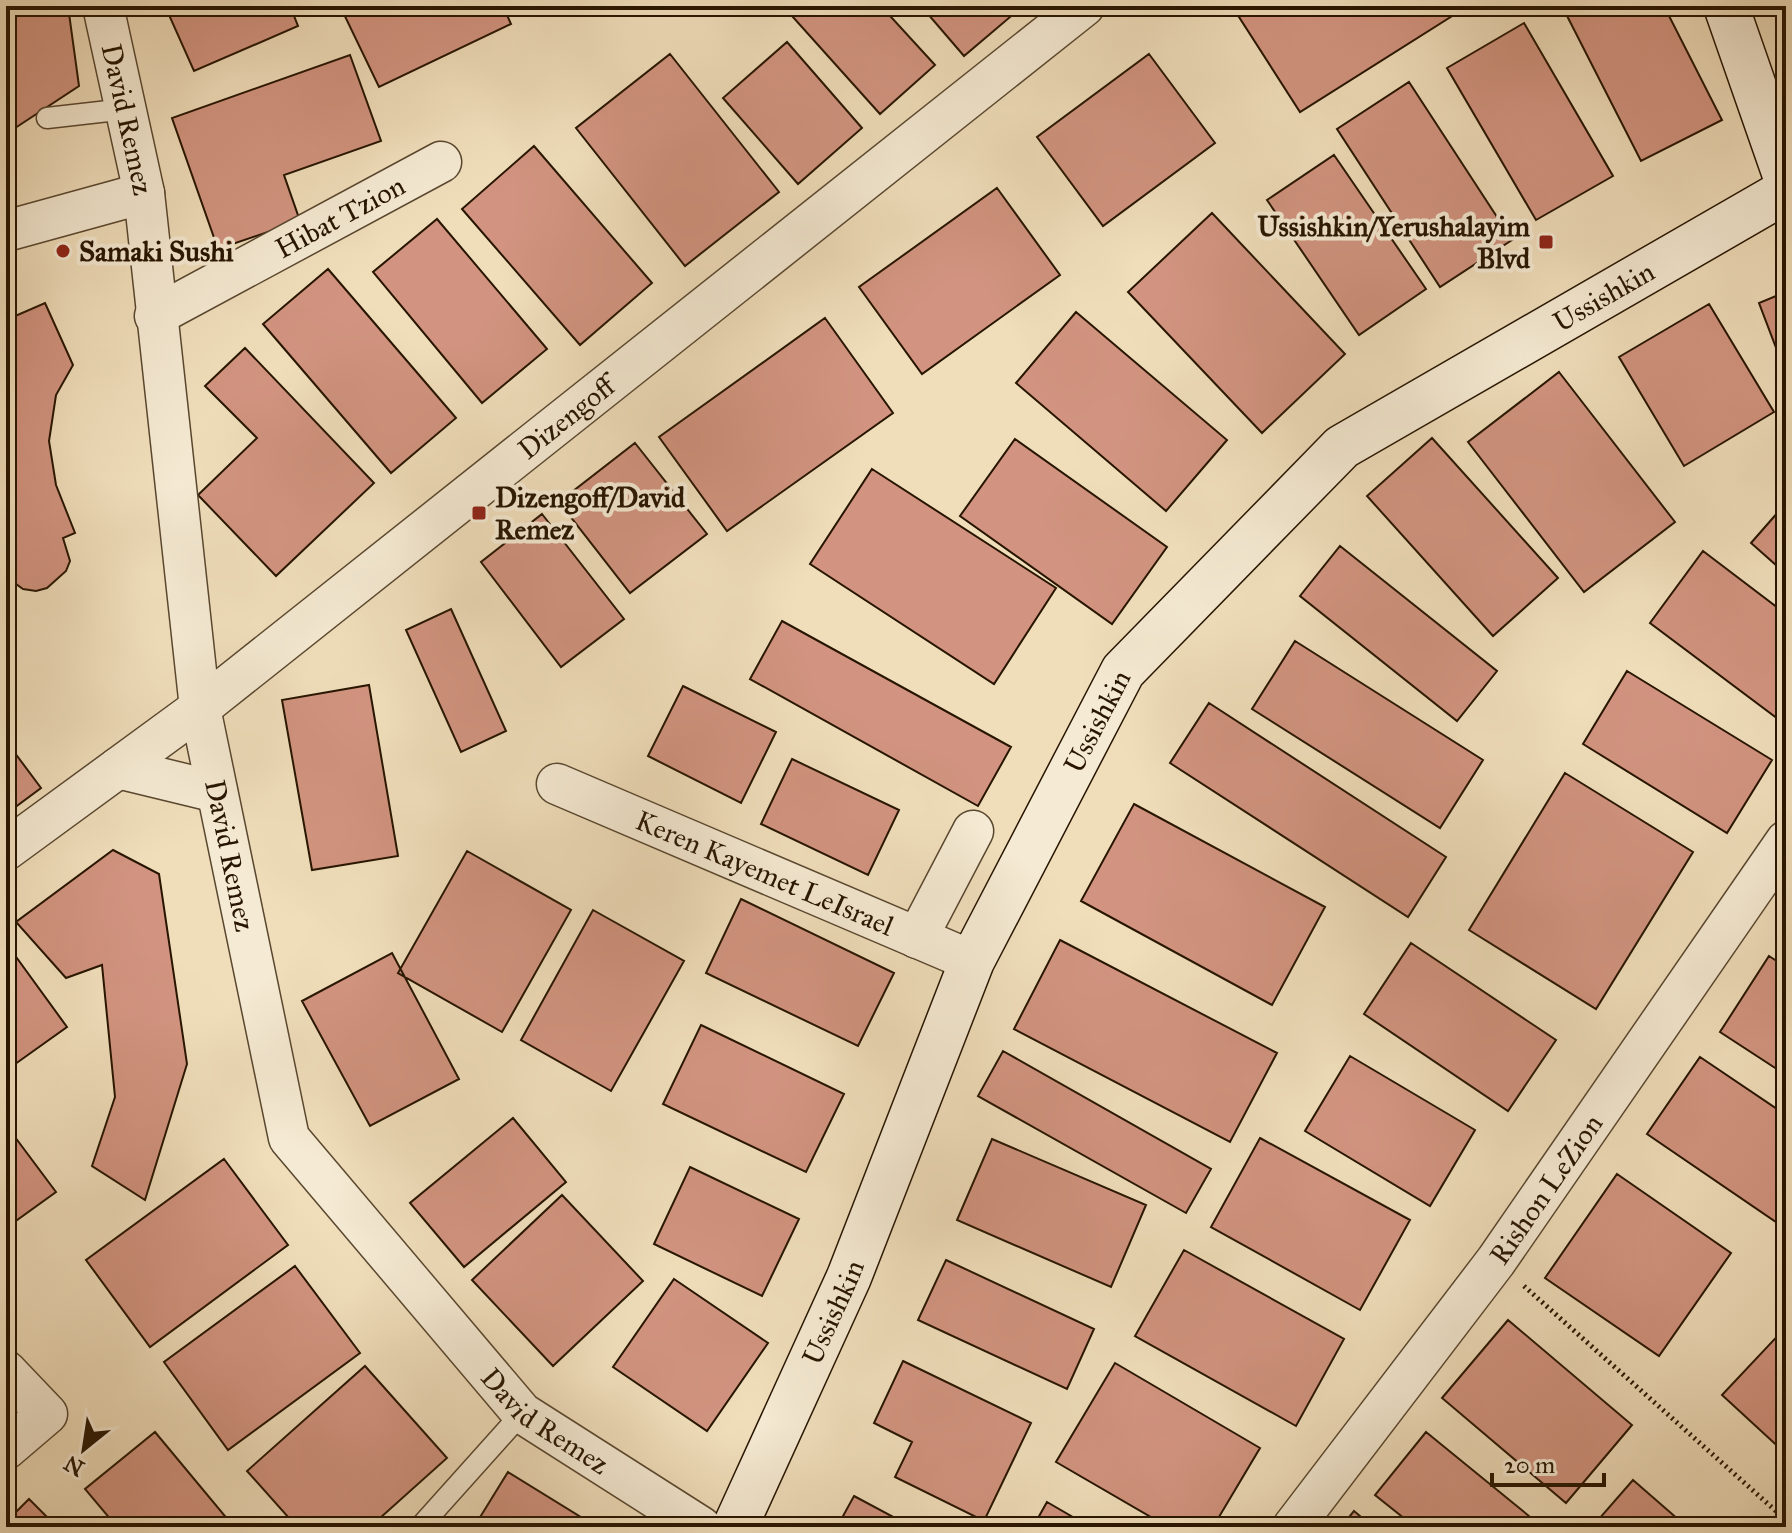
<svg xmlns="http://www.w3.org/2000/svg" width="1792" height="1533" font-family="'IM FELL Great Primer',serif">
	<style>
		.building { fill: #d29480; stroke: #271500; stroke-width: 2 }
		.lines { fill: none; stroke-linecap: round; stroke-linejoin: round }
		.lane-casing { stroke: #59472f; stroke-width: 23 }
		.street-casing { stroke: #59472f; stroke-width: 43 }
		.secondary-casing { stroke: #271500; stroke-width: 47 }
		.path { stroke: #271500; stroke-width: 5; stroke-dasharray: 2 4; stroke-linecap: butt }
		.lane { stroke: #f5ead3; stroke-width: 20 }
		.street { stroke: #f5ead3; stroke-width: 40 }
		.secondary { stroke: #f5ead3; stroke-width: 44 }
		.poi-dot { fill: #8f2418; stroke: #f5ead3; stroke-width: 3 }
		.labels { text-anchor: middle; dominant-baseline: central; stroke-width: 8; stroke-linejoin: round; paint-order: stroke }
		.street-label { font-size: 28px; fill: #271500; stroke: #f5ead3 }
		.poi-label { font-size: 28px; font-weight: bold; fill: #271500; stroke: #f5ead3; text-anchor: start }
	</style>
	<rect width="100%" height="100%" fill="#f0debb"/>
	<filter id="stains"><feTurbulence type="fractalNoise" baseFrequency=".0025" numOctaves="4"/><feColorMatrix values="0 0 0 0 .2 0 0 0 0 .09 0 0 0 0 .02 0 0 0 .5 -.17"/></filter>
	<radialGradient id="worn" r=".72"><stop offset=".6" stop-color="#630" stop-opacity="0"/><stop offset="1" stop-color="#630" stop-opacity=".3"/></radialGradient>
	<path class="building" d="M 6,6 L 68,6 L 79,86 L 6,134 Z
		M 165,6 L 290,6 L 298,26 L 194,71 Z
		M 340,6 L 503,6 L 511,24 L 379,87 Z
		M 783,6 L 881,6 L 935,65 L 880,114 Z
		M 921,6 L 1023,6 L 964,56 Z
		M 1256,6 L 1468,6 L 1300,112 L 1239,17 Z
		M 1566,6 L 1664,6 L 1722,120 L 1641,161 L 1563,8 Z
		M 1524,23 L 1613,176 L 1536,220 L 1447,68 Z
		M 787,42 L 862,128 L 798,184 L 723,98 Z
		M 670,54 L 779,192 L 685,266 L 576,128 Z
		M 1149,54 L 1215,143 L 1103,226 L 1037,137 Z
		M 350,55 L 381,141 L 284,175 L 300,221 L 218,249 L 172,118 Z
		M 1409,82 L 1512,240 L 1440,287 L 1337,129 Z
		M 534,146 L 652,283 L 580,345 L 462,209 Z
		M 1334,155 L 1426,289 L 1359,335 L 1267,200 Z
		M 997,188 L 1060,275 L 922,374 L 859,287 Z
		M 1212,213 L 1345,354 L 1262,433 L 1128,292 Z
		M 437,219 L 547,349 L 482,403 L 373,272 Z
		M 328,269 L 456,418 L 391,473 L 263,324 Z
		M 1786,292 L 1786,374 L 1759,303 Z
		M 45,303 L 73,365 L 56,395 L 49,441 L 56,485 L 75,533 L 63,538 L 70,561 L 66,571 L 47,588 L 36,591 L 23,589 L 12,581 L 6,568 L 6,320 Z
		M 1709,304 L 1774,412 L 1684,466 L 1619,357 Z
		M 1076,312 L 1227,440 L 1166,511 L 1016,383 Z
		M 825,318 L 893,413 L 727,531 L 659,437 Z
		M 245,348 L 374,483 L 276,576 L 198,495 L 257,438 L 205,386 Z
		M 1559,372 L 1675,522 L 1584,592 L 1468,442 Z
		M 1432,438 L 1558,578 L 1493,636 L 1367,496 Z
		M 1015,439 L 1167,547 L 1112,624 L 960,516 Z
		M 635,443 L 707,534 L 630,593 L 559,502 Z
		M 872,469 L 1056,588 L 994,684 L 810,564 Z
		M 1786,503 L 1786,574 L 1751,543 Z
		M 542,514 L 624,619 L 561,667 L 481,562 Z
		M 1340,546 L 1497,671 L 1457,721 L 1300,596 Z
		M 1703,551 L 1786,614 L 1786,725 L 1650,623 Z
		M 451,609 L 506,731 L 461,752 L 406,630 Z
		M 782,621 L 1011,747 L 978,806 L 750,679 Z
		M 1295,641 L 1483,760 L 1440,828 L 1252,709 Z
		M 1627,671 L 1772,760 L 1727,833 L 1583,744 Z
		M 369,685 L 398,856 L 312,870 L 282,700 Z
		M 683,686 L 776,732 L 741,803 L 648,756 Z
		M 1209,703 L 1446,857 L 1408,917 L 1170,763 Z
		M 6,741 L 41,788 L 6,814 Z
		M 792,759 L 899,810 L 868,875 L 761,824 Z
		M 1565,773 L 1693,852 L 1596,1009 L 1469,930 Z
		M 1134,804 L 1325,907 L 1272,1005 L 1081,901 Z
		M 113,850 L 159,874 L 187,1064 L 145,1200 L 92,1166 L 115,1097 L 102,965 L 66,978 L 16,922 Z
		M 467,851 L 571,910 L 502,1032 L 398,973 Z
		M 741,899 L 894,973 L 858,1046 L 706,973 Z
		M 593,910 L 684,961 L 611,1091 L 521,1040 Z
		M 1060,940 L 1277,1053 L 1230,1142 L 1014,1029 Z
		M 6,943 L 67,1027 L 11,1067 L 6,1061 Z
		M 1411,943 L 1556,1040 L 1508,1111 L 1364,1014 Z
		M 392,953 L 459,1079 L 370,1126 L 302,1001 Z
		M 1769,956 L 1786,967 L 1786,1075 L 1720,1032 Z
		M 701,1025 L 844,1094 L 806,1172 L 663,1104 Z
		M 1003,1051 L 1211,1169 L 1186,1213 L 978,1096 Z
		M 1350,1056 L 1475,1130 L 1430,1206 L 1305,1131 Z
		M 1700,1057 L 1786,1115 L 1786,1207 L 1776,1222 L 1647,1134 Z
		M 513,1118 L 566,1182 L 464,1267 L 410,1203 Z
		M 6,1125 L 56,1192 L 6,1228 Z
		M 1260,1138 L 1410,1220 L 1360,1310 L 1211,1227 Z
		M 992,1139 L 1146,1205 L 1111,1287 L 957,1220 Z
		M 224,1159 L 288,1245 L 150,1347 L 86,1260 Z
		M 690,1167 L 799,1219 L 762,1296 L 654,1244 Z
		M 1617,1174 L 1731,1253 L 1659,1356 L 1545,1278 Z
		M 562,1195 L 643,1281 L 553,1366 L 472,1280 Z
		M 1184,1250 L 1344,1339 L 1296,1426 L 1135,1336 Z
		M 946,1260 L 1094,1329 L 1067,1389 L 918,1320 Z
		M 295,1266 L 360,1353 L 228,1450 L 164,1362 Z
		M 674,1279 L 768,1343 L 707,1431 L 613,1367 Z
		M 1508,1320 L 1632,1425 L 1566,1503 L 1442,1398 Z
		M 1786,1327 L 1786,1454 L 1722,1395 Z
		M 903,1361 L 1031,1423 L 984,1521 L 895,1477 L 912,1442 L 874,1423 Z
		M 1115,1363 L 1260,1448 L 1213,1527 L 1168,1527 L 1056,1462 Z
		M 365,1366 L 447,1458 L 370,1527 L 297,1527 L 247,1471 Z
		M 155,1432 L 234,1527 L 117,1527 L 85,1489 Z
		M 1426,1432 L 1529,1516 L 1519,1527 L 1415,1527 L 1375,1495 Z
		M 508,1472 L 597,1527 L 474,1527 Z
		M 1633,1480 L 1687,1527 L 1592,1527 Z
		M 854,1496 L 912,1527 L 837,1527 Z
		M 29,1499 L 57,1527 L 6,1527 L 6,1522 Z
		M 1047,1502 L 1090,1527 L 1033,1527 Z
		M 1354,1511 L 1373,1527 L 1341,1527 Z"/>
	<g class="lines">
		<defs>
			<path id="lane" d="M 47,118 L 126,109
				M 420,1527 L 522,1413"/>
			<g id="street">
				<path id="s1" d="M 103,6 L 144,193 L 200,708 L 289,1138 L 522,1413 L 701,1527"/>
				<path d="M 6,231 L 144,193"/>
				<path id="s2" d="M 155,316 L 441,162"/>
				<path d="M 118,768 L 217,792"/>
				<path id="s3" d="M 557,784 L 972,961"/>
				<path id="s4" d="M 6,850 L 200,708 L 1084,6"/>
				<path d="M 917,938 L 973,831"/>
				<path d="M 6,1371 L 47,1414 L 6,1449"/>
				<path id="s5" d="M 1293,1527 L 1496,1261 L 1786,841"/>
			</g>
			<g id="secondary">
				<path d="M 1726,6 L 1786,178"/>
				<path id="s6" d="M 735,1527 L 849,1277 L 972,961 L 1123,671 L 1342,447 L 1786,191"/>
			</g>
		</defs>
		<use href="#lane" class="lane-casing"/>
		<use href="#street" class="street-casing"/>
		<use href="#secondary" class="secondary-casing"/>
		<path class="path" d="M 1524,1286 L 1786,1520"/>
		<use href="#lane" class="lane"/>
		<use href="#street" class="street"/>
		<use href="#secondary" class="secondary"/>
	</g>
	<g class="poi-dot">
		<rect x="1538" y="234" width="16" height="16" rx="4"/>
		<circle cx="63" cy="251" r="8"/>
		<rect x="471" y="505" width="16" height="16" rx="4"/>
	</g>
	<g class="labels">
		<g class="street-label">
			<text stroke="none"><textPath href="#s1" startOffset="116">David Remez</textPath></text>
			<text stroke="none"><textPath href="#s2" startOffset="210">Hibat Tzion</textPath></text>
			<text stroke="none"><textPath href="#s6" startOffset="1556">Ussishkin</textPath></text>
			<text stroke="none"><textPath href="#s4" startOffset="708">Dizengoff</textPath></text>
			<text stroke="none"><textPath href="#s6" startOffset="884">Ussishkin</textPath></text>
			<text stroke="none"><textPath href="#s1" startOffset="860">David Remez</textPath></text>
			<text stroke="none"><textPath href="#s3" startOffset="226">Keren Kayemet LeIsrael</textPath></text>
			<text stroke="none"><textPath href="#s5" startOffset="422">Rishon LeZion</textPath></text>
			<text stroke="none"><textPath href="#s6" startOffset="236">Ussishkin</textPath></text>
			<text stroke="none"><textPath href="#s1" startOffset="1532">David Remez</textPath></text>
		</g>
		<g class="poi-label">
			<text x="1530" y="226" text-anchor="end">Ussishkin/Yerushalayim<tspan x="1530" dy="32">Blvd</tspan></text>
			<text x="79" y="251">Samaki Sushi</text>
			<text x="495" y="497">Dizengoff/David<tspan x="495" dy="32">Remez</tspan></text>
		</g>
	</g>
	<rect width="1792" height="1533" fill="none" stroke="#f0debb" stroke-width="32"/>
	<rect x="8" y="8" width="1776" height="1517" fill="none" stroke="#271500" stroke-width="4"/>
	<rect x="16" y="16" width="1760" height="1501" fill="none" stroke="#271500" stroke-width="2"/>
	<g transform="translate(84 1449) rotate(210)" stroke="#f5ead3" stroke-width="6" paint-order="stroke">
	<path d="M0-6L14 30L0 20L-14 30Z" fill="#271500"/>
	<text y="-12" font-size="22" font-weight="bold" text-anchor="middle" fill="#271500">N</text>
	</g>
	<path d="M1492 1473v12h112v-12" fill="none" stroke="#271500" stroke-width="4"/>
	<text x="1504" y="1473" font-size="24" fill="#271500" stroke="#f5ead3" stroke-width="6" paint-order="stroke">20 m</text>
	<rect width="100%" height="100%" filter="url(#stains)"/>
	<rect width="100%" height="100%" fill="url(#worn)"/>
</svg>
